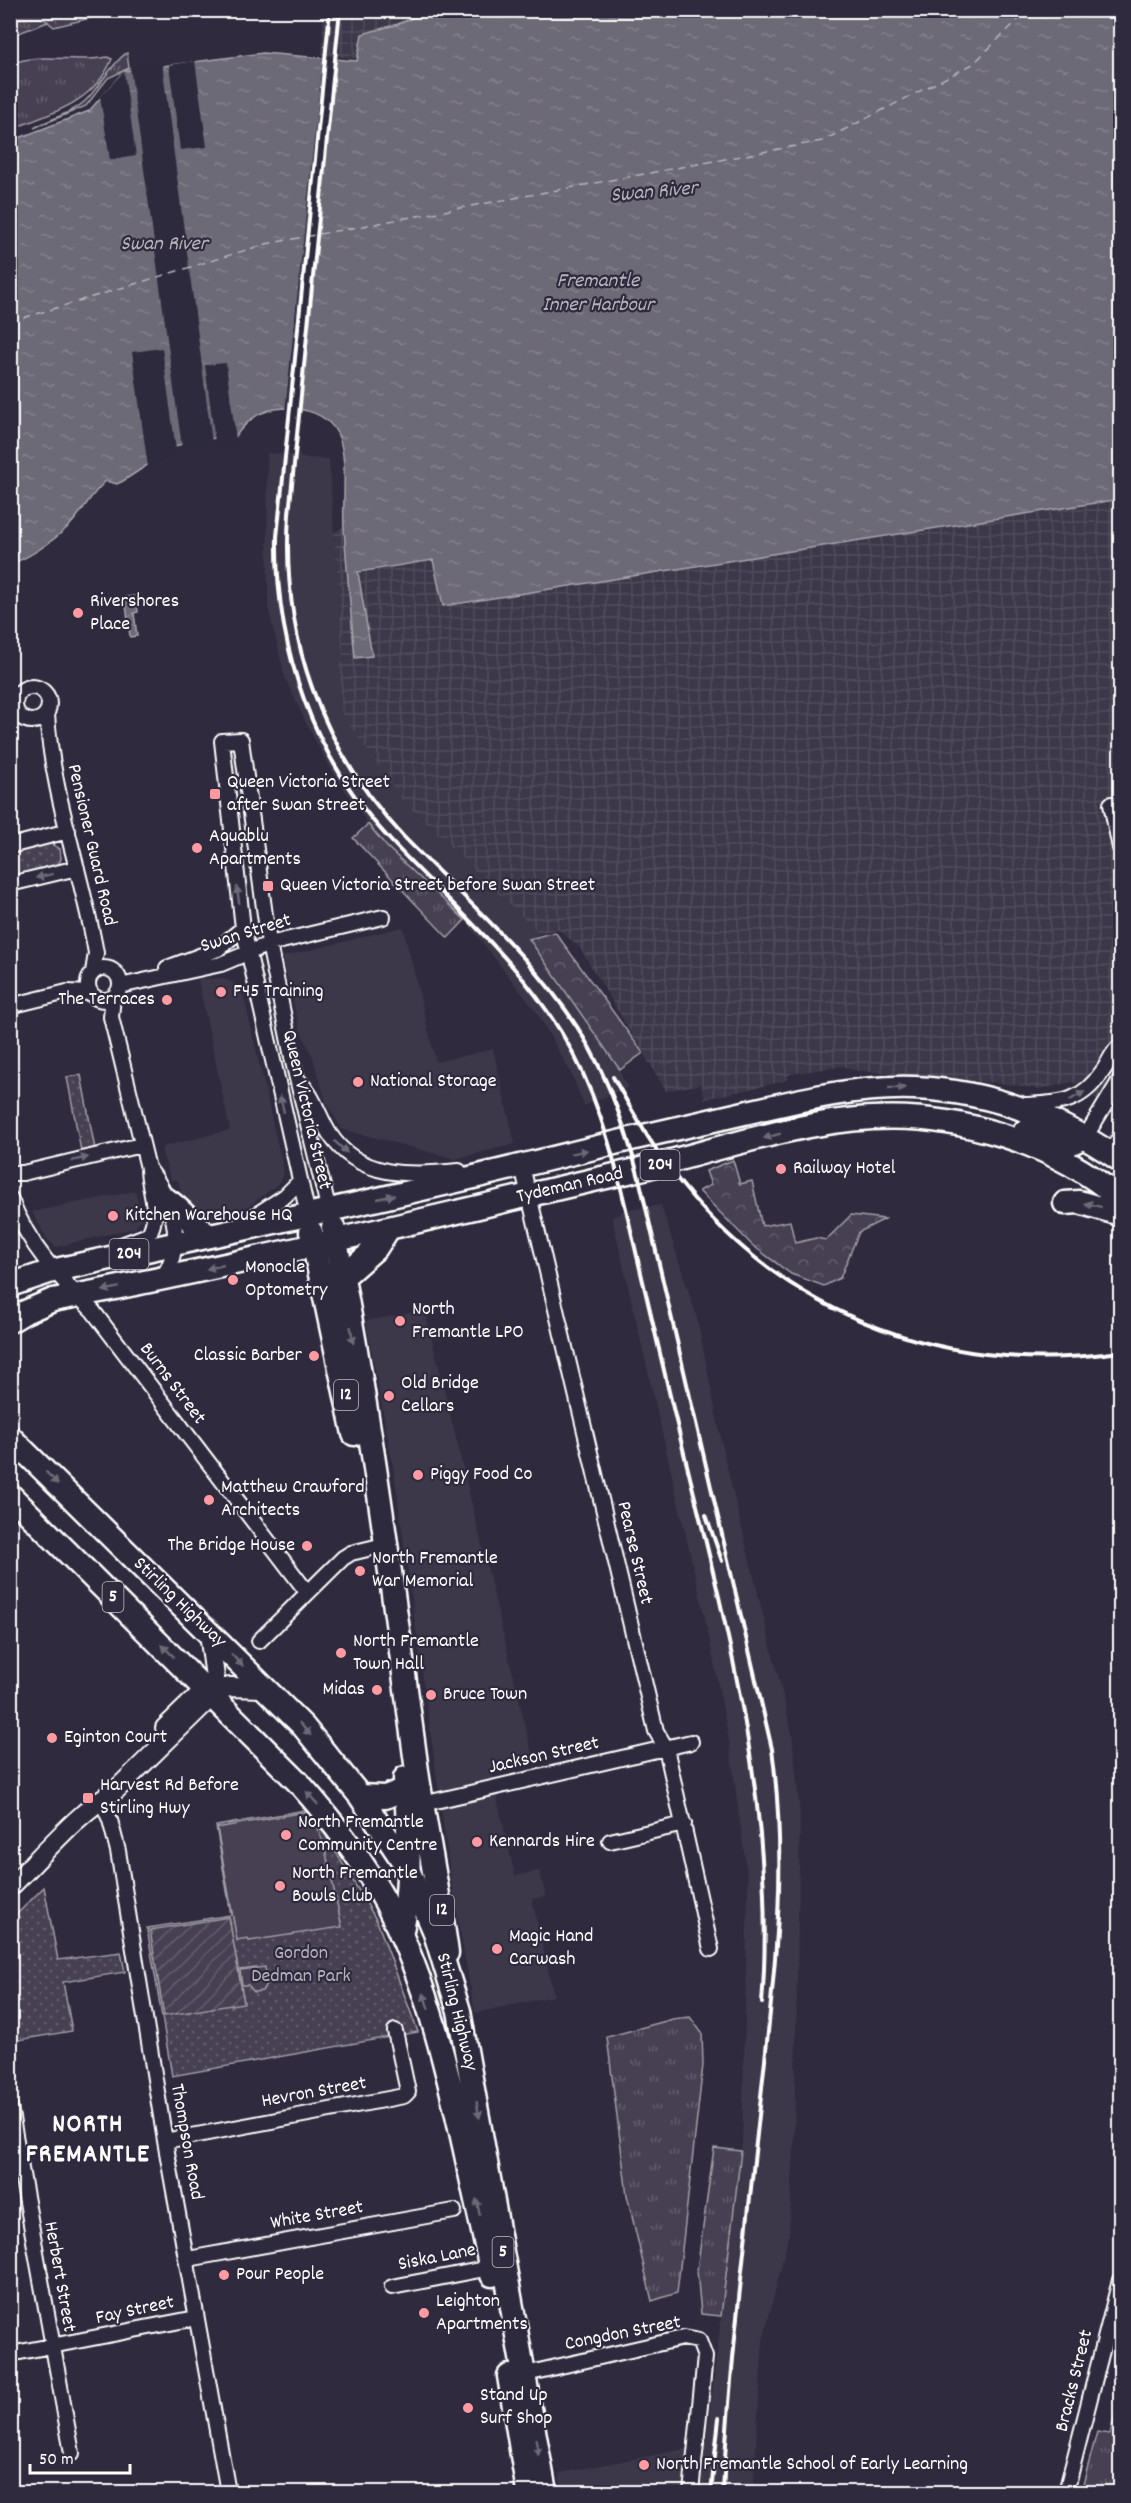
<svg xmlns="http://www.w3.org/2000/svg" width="1131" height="2503" font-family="Dekko,sans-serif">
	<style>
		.built { fill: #3c3749 }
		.industrial { fill: url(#industrial-grid) }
		.grass { fill: url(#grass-tufts); stroke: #a2a0a8; stroke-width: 1.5 }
		.forest { fill: url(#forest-crowns); stroke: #a2a0a8; stroke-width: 1.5 }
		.park { fill: url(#park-dots); stroke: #a2a0a8; stroke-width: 1.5 }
		.garden { fill: url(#garden-furrows); stroke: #a2a0a8; stroke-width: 1.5 }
		.pitch { fill: #464152; stroke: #a2a0a8; stroke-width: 1.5 }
		.water { fill: url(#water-ripples); stroke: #a7a6ad; stroke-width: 1.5 }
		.pier { fill: #2f2a3d }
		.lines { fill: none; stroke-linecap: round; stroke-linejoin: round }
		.ferry { stroke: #b6b4bb; stroke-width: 1.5; stroke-dasharray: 8 6; stroke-linecap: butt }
		.minor-casing { stroke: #fff; stroke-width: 18 }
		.tertiary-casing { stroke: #fff; stroke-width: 22 }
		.primary-casing { stroke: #fff; stroke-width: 27 }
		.trunk-casing { stroke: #fff; stroke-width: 27 }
		.minor { stroke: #2f2a3d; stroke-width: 14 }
		.tertiary { stroke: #2f2a3d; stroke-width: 18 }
		.primary { stroke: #2f2a3d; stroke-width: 22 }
		.trunk { stroke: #2f2a3d; stroke-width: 22 }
		.rail { stroke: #fff; stroke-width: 4 }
		.oneway { fill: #6d6a77 }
		.poi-dot { fill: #ff9aa2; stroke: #2f2a3d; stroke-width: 2 }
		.labels { text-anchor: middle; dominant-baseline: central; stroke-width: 4.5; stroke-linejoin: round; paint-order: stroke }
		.shield { fill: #2f2a3d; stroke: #c1bfc5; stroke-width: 1.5 }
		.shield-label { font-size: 18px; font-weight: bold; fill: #fff }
		.poi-label { font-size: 20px; fill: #fff; stroke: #2f2a3d; text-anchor: start }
		.street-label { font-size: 20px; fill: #fff; stroke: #2f2a3d }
		.park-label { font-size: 20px; fill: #b5b3ba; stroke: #2f2a3d }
		.water-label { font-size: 21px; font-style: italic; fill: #b6b4bb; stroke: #2f2a3d }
		.district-label { font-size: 26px; font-weight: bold; letter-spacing: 1.5px; fill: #fff; stroke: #2f2a3d }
	</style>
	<defs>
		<pattern id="industrial-grid" width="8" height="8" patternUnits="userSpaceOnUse" patternTransform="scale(1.5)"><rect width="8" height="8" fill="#3c3749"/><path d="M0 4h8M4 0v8" fill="none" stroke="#504b5b"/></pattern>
		<pattern id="grass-tufts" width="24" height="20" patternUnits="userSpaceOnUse" patternTransform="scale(1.5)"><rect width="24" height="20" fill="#464152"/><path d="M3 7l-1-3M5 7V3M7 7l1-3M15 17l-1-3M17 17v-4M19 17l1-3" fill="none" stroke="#625e6c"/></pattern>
		<pattern id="forest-crowns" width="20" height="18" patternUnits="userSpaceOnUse" patternTransform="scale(1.5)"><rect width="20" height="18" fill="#464152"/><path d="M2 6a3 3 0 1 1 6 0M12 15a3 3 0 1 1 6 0" fill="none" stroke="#625e6c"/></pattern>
		<pattern id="park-dots" width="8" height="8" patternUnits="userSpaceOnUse" patternTransform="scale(1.5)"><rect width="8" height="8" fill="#464152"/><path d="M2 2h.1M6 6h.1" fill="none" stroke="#625e6c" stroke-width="1.8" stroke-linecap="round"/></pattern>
		<pattern id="garden-furrows" width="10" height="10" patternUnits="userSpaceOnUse" patternTransform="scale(1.5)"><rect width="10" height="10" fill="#464152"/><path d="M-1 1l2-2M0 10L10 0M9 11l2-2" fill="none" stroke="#625e6c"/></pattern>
		<pattern id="water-ripples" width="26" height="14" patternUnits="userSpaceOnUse" patternTransform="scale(1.5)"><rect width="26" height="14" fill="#6d6a77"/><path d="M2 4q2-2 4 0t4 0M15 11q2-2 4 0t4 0" fill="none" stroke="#83808b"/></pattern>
	</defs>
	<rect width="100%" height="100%" fill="#2f2a3d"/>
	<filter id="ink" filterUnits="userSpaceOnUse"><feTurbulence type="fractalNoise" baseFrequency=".0167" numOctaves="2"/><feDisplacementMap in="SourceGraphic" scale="12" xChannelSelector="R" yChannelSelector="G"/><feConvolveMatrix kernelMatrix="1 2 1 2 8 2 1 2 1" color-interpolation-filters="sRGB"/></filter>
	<g filter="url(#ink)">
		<path class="built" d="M 296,452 L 302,458 L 329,459 L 343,661 L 339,663 L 403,801 L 539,933 L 530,939 L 603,1043 L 628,1087 L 584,1106 L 571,1073 L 537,1013 L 465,920 L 387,847 L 368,824 L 327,763 L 307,725 L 285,678 L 268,607 L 267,453 L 296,455 Z
			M 403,927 L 436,1062 L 493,1049 L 515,1144 L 455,1159 L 342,1129 L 326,1102 L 312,1055 L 300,1030 L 282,957 Z
			M 217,978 L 231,981 L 240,987 L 244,997 L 284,1172 L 279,1183 L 252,1204 L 233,1214 L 207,1218 L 194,1213 L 182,1197 L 178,1180 L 171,1180 L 161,1150 L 165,1146 L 230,1130 L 198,979 Z
			M 135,1191 L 143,1217 L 135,1228 L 56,1247 L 47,1239 L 32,1212 Z
			M 661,1205 L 697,1318 L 725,1459 L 792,1733 L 800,1814 L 794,2148 L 789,2234 L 763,2341 L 753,2492 L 700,2492 L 742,2145 L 748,1881 L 729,1741 L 706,1622 L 612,1217 L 621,1214 L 621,1211 Z
			M 425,1310 L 534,1762 L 491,1773 L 515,1876 L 539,1871 L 546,1896 L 532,1899 L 554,1996 L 475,2013 L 452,1886 L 394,1472 L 366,1321 Z
			M 691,2448 L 686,2492 L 562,2492 L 559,2473 Z"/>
		<path class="industrial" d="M 323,11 L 429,11 L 398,24 L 362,34 L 358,59 L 322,55 Z
			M 1120,499 L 1120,1116 L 1073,1082 L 1039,1089 L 1016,1085 L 852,1070 L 844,1066 L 790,1074 L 785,1081 L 705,1099 L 701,1084 L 666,1091 L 580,948 L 558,929 L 539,933 L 403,801 L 342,714 L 339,662 L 343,662 L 334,532 L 343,527 L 355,658 L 372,656 L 358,572 L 433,560 L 443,606 Z"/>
		<path class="grass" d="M 43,18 L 48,22 L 11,36 L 11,19 Z
			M 127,53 L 129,68 L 108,78 L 86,106 L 34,128 C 51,118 74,113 87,99 C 97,89 118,56 127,53 Z
			M 107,57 L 112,59 C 94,103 51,114 11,129 L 11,64 C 40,51 76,64 107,57 Z
			M 368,824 L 387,847 L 465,920 L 448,938 L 353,838 Z
			M 690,2017 L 702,2033 L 703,2065 L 677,2293 L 652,2301 L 627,2195 L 607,2037 L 673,2019 Z
			M 714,2148 L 741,2151 L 721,2316 L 701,2314 L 697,2270 Z
			M 1120,2394 L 1120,2492 L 1081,2492 L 1097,2432 L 1110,2434 Z"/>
		<path class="forest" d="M 12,11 L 12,10 L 119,11 L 54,27 L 43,18 L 14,18 Z
			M 555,932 L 643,1053 L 620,1070 L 529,939 Z
			M 733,1160 L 740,1184 L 752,1181 L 762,1226 L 790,1221 L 795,1243 L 816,1238 L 826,1240 L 851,1215 L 885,1219 L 859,1232 L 840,1278 L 824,1286 L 791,1274 L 752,1245 L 699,1191 L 711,1185 L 706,1171 Z"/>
		<path class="park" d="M 50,843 L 60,849 L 61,859 L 58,865 L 11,878 L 10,852 Z
			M 81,1075 L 95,1149 L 81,1151 L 67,1077 Z
			M 310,1809 L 377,1921 L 418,2032 L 172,2076 L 147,1928 L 231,1915 L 216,1826 Z
			M 44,1887 L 58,1960 L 121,1952 L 125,1972 L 63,1982 L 72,2031 L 13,2041 L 10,2028 L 11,1920 Z"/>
		<path class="garden" d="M 229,1917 L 244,2003 L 164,2016 L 150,1930 Z"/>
		<path class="pitch" d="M 309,1811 L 324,1844 L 342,1927 L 249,1941 L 248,1938 L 237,1940 L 217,1828 Z
			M 265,1967 L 267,1983 L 262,1991 L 254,1992 L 248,1985 L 242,1985 L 240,1970 Z"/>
		<path class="water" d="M 429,11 L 1120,11 L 1120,499 L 443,606 L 433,560 L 358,572 L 372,656 L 355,658 C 351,615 347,572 344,529 C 342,503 349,456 337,433 C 326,413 306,409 286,408 C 257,408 243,424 228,447 L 215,438 L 178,445 L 123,481 L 117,484 L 106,481 C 91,494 83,511 70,525 C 53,541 32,556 11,564 L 11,141 L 89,111 L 124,71 L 263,53 L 357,61 L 362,34 L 398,24 Z
			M 136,596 L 138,612 L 134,613 L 137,636 L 130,637 L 125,597 Z"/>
		<path class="pier" d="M 323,55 L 337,56 L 301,412 L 285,411 Z
			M 195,61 L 207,147 L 180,150 L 169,65 Z
			M 162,63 L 212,442 L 182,448 L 130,67 Z
			M 124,71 L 136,156 L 110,160 L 100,97 Z
			M 162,348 L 176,450 L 148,468 L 132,352 Z
			M 226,363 L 236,440 L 228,450 L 215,442 L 205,365 Z"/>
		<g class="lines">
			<path class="ferry" d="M 10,322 L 266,244 L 822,141 L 973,64 L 1028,10"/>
			<defs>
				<path id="minor" d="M15 704a17 17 0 1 1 34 0a17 17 0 1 1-34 0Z
					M 47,714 C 52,795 82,873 96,953 L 93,972
					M 1111,804 L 1120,848
					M 10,846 L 68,831
					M 10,884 L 77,868
					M88 984a16 16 0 1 1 32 0a16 16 0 1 1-32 0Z
					M 167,968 L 218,949 L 243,928
					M 120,986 L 221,964 L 269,944 L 383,917
					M 113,997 L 111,1017 L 148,1168 C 148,1190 162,1215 148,1235 L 121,1245
					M 10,1006 L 67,992 L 91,993
					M 299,1081 C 314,1096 318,1115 329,1133 C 358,1179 412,1176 459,1171
					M 1025,1105 C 1060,1103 1080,1104 1102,1072 C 1109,1063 1111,1053 1120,1046
					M 1086,1136 L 1120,1080
					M 1110,1153 L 1120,1137
					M 517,1166 L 522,1166 L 656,1731 L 666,1748 L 711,1949
					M 148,1168 C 173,1200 187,1243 162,1278
					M 10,1173 L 23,1173 L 141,1145
					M 10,1198 C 31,1249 55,1273 93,1311 L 307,1592
					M 308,1215 L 243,928 L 222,741 L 241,740 L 269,944 L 293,1062 L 329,1211
					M 242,1224 L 285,1196 L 300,1181
					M 259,1641 L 343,1558 L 351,1553 L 388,1544
					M 101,1799 L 110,1820 L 118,1851 L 165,2141 L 228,2492
					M 418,1805 L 691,1742
					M 610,1841 L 684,1824
					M 10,2107 L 72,2453
					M 165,2141 L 404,2096 L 408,2092 L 407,2087 L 395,2031
					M 188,2259 L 454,2211
					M 392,2287 L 490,2268
					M 10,2354 L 196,2318
					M 517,2376 L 683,2338 L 699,2341 L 705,2357 L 691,2492
					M 1066,2492 L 1120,2280"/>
				<path id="tertiary" d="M 165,1728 L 199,1695 L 230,1687 L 264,1688
					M 10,1887 C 44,1854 76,1814 117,1789 L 205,1703 L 215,1677 L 209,1633"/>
				<path id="primary" d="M 1025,1131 L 1070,1144 L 1086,1136
					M 167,1200 C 183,1210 192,1226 210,1236
					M 1065,1203 L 1079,1202 L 1120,1214
					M 333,1227 C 370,1409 393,1594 418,1778 C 427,1836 439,1894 447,1953
					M 311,1232 L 354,1434
					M 343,1277 L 376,1248 L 389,1228
					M 10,1285 L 52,1271 C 211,1235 370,1203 528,1164 C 600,1146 672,1129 744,1113 C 800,1100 857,1086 914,1088 C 991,1091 1058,1117 1120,1160
					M 10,1321 L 25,1312 L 53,1300 C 246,1264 437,1216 628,1172 C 706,1154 793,1122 872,1118 C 957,1113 1056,1143 1120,1199
					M 401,1935 C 412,1888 409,1827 405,1778"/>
				<path id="trunk" d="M 10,1437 L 303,1726 L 360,1796 L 407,1867 L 434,1930 L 459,2011 L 545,2492
					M 10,1495 L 298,1782 C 332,1820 362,1859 386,1903 C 428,1984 449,2076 468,2164 C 476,2201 485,2238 492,2275
					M 360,1796 L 385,1797 L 406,1789
					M 509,2376 L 528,2492"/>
			</defs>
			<use href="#minor" class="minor-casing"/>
			<use href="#tertiary" class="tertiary-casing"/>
			<use href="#primary" class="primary-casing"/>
			<use href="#trunk" class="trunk-casing"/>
			<use href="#minor" class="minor"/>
			<use href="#tertiary" class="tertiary"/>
			<use href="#primary" class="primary"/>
			<use href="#trunk" class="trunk"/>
			<path class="rail" d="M 330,10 L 277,537 C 275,650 314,759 392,842 C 458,912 527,967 573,1053 C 603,1110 618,1173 632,1235 C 644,1284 655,1334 667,1383 C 715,1587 779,1791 762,2003
				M 340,10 L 289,514 C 281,635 320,748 404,837 C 459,893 519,945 565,1009 C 602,1060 623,1118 639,1178 L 772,1749 C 788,1868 775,1969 762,2087 C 748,2222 730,2357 723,2492
				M 613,1077 C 634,1114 656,1154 684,1187 C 793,1320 952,1376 1120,1352
				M 706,1515 L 722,1561
				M 711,2492 L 719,2418"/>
		</g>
		<defs><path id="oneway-solid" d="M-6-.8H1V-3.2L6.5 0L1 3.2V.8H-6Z" transform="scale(1.5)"/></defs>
		<g class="oneway">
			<use href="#oneway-solid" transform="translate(44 876) rotate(166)"/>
			<use href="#oneway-solid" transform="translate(238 895) rotate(-98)"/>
			<use href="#oneway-solid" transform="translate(897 1088)"/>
			<use href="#oneway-solid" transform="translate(1077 1096) rotate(-30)"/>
			<use href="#oneway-solid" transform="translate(282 1104) rotate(-103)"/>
			<use href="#oneway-solid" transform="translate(772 1136) rotate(165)"/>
			<use href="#oneway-solid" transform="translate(341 1147) rotate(43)"/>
			<use href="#oneway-solid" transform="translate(579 1152) rotate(-14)"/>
			<use href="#oneway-solid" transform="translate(80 1159) rotate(-13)"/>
			<use href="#oneway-solid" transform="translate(386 1197) rotate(-13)"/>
			<use href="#oneway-solid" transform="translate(1093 1205) rotate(-166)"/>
			<use href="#oneway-solid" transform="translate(215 1267) rotate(167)"/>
			<use href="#oneway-solid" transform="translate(111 1289) rotate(168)"/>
			<use href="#oneway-solid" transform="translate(352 1335) rotate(81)"/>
			<use href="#oneway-solid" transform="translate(52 1478) rotate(45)"/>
			<use href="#oneway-solid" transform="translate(168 1651) rotate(-135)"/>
			<use href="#oneway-solid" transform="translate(237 1660) rotate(45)"/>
			<use href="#oneway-solid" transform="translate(305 1729) rotate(48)"/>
			<use href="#oneway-solid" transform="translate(312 1798) rotate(-132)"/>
			<use href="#oneway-solid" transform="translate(426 2001) rotate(-108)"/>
			<use href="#oneway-solid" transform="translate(478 2110) rotate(80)"/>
			<use href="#oneway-solid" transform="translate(478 2207) rotate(-102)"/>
			<use href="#oneway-solid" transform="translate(537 2447) rotate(80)"/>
		</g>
	</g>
	<g class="poi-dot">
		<circle cx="78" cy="613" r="6"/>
		<rect x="209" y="788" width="12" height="12" rx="3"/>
		<circle cx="197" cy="848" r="6"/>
		<rect x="262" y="880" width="12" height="12" rx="3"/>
		<circle cx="221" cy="992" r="6"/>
		<circle cx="167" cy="1000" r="6"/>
		<circle cx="358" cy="1082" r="6"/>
		<circle cx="781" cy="1169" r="6"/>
		<circle cx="113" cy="1216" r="6"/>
		<circle cx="233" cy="1280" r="6"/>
		<circle cx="400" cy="1321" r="6"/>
		<circle cx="314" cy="1356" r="6"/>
		<circle cx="389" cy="1396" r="6"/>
		<circle cx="418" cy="1475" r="6"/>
		<circle cx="209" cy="1500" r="6"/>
		<circle cx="307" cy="1546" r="6"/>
		<circle cx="360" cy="1571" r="6"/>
		<circle cx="341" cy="1653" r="6"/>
		<circle cx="377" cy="1690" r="6"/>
		<circle cx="431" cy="1695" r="6"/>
		<circle cx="52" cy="1738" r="6"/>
		<rect x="82" y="1792" width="12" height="12" rx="3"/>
		<circle cx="286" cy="1835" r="6"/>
		<circle cx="477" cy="1842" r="6"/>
		<circle cx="280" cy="1886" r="6"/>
		<circle cx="497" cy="1949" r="6"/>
		<circle cx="224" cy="2275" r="6"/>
		<circle cx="424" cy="2313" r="6"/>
		<circle cx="468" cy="2408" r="6"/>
		<circle cx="644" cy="2465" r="6"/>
	</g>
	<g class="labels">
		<g class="shield">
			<rect x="640.5" y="1150" width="39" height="30" rx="4.5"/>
			<rect x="109.5" y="1239" width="39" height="30" rx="4.5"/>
			<rect x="334" y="1380" width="24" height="30" rx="4.5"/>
			<rect x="102.5" y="1582" width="21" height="30" rx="4.5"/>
			<rect x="430" y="1895" width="24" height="30" rx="4.5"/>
			<rect x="492.5" y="2237" width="21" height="30" rx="4.5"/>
		</g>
		<g class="shield-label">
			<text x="660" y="1165">204</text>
			<text x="129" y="1254">204</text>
			<text x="346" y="1395">12</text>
			<text x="113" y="1597">5</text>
			<text x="442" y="1910">12</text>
			<text x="503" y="2252">5</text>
		</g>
		<g class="poi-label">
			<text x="90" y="602">Rivershores<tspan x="90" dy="23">Place</tspan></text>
			<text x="227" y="783">Queen Victoria Street<tspan x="227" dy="23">after Swan Street</tspan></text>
			<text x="209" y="837">Aquablu<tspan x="209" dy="23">Apartments</tspan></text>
			<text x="280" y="886">Queen Victoria Street before Swan Street</text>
			<text x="233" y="992">F45 Training</text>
			<text x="155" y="1000" text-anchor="end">The Terraces</text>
			<text x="370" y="1082">National Storage</text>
			<text x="793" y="1169">Railway Hotel</text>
			<text x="125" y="1216">Kitchen Warehouse HQ</text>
			<text x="245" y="1268">Monocle<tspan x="245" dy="23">Optometry</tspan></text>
			<text x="412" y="1310">North<tspan x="412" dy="23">Fremantle LPO</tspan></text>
			<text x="302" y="1356" text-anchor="end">Classic Barber</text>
			<text x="401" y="1384">Old Bridge<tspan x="401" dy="23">Cellars</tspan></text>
			<text x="430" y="1475">Piggy Food Co</text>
			<text x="221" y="1488">Matthew Crawford<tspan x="221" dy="23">Architects</tspan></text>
			<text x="295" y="1546" text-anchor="end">The Bridge House</text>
			<text x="372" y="1559">North Fremantle<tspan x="372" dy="23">War Memorial</tspan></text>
			<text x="353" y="1642">North Fremantle<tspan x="353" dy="23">Town Hall</tspan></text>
			<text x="365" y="1690" text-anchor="end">Midas</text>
			<text x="443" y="1695">Bruce Town</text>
			<text x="64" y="1738">Eginton Court</text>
			<text x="100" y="1786">Harvest Rd Before<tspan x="100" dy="23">Stirling Hwy</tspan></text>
			<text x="298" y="1823">North Fremantle<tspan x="298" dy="23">Community Centre</tspan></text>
			<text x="489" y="1842">Kennards Hire</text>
			<text x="292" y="1874">North Fremantle<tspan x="292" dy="23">Bowls Club</tspan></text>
			<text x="509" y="1937">Magic Hand<tspan x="509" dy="23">Carwash</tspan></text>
			<text x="236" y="2275">Pour People</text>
			<text x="436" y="2302">Leighton<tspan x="436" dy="23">Apartments</tspan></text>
			<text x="480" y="2396">Stand Up<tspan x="480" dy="23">Surf Shop</tspan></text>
			<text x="656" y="2465">North Fremantle School of Early Learning</text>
		</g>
		<g class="street-label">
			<text transform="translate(91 845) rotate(77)">Pensioner Guard Road</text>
			<text transform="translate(246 934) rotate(-17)">Swan Street</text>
			<text transform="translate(306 1110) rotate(77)">Queen Victoria Street</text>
			<text transform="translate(570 1186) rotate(-13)">Tydeman Road</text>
			<text transform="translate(172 1384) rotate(53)">Burns Street</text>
			<text transform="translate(634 1553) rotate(77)">Pearse Street</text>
			<text transform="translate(179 1603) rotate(44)">Stirling Highway</text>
			<text transform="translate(544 1756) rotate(-13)">Jackson Street</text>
			<text transform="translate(456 2012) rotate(76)">Stirling Highway</text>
			<text transform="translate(314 2093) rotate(-10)">Hevron Street</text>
			<text transform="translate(186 2142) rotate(80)">Thompson Road</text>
			<text transform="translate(317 2216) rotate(-10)">White Street</text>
			<text transform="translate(437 2258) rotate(-11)">Siska Lane</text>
			<text transform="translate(59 2277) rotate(80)">Herbert Street</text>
			<text transform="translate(135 2311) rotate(-12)">Fay Street</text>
			<text transform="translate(623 2334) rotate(-11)">Congdon Street</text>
			<text transform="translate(1075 2381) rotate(-76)">Bracks Street</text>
		</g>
		<g class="park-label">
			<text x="301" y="1954">Gordon<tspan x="301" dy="23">Dedman Park</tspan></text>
		</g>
		<g class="water-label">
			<text transform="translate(654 193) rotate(-5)">Swan River</text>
			<text x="164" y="245">Swan River</text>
			<text x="598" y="282">Fremantle<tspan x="598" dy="24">Inner Harbour</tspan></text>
		</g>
		<g class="district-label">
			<text x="88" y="2125">NORTH<tspan x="88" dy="30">FREMANTLE</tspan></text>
		</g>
	</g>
	<rect width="1131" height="2503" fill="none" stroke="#2f2a3d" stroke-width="36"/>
	<rect x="18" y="18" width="1095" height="2467" fill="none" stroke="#fff" stroke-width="2" filter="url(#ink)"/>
	<path d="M30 2464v9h100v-9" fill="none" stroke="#ffffff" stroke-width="3"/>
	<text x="39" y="2464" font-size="18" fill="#ffffff" stroke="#2f2a3d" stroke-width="4.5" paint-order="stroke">50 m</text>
</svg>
